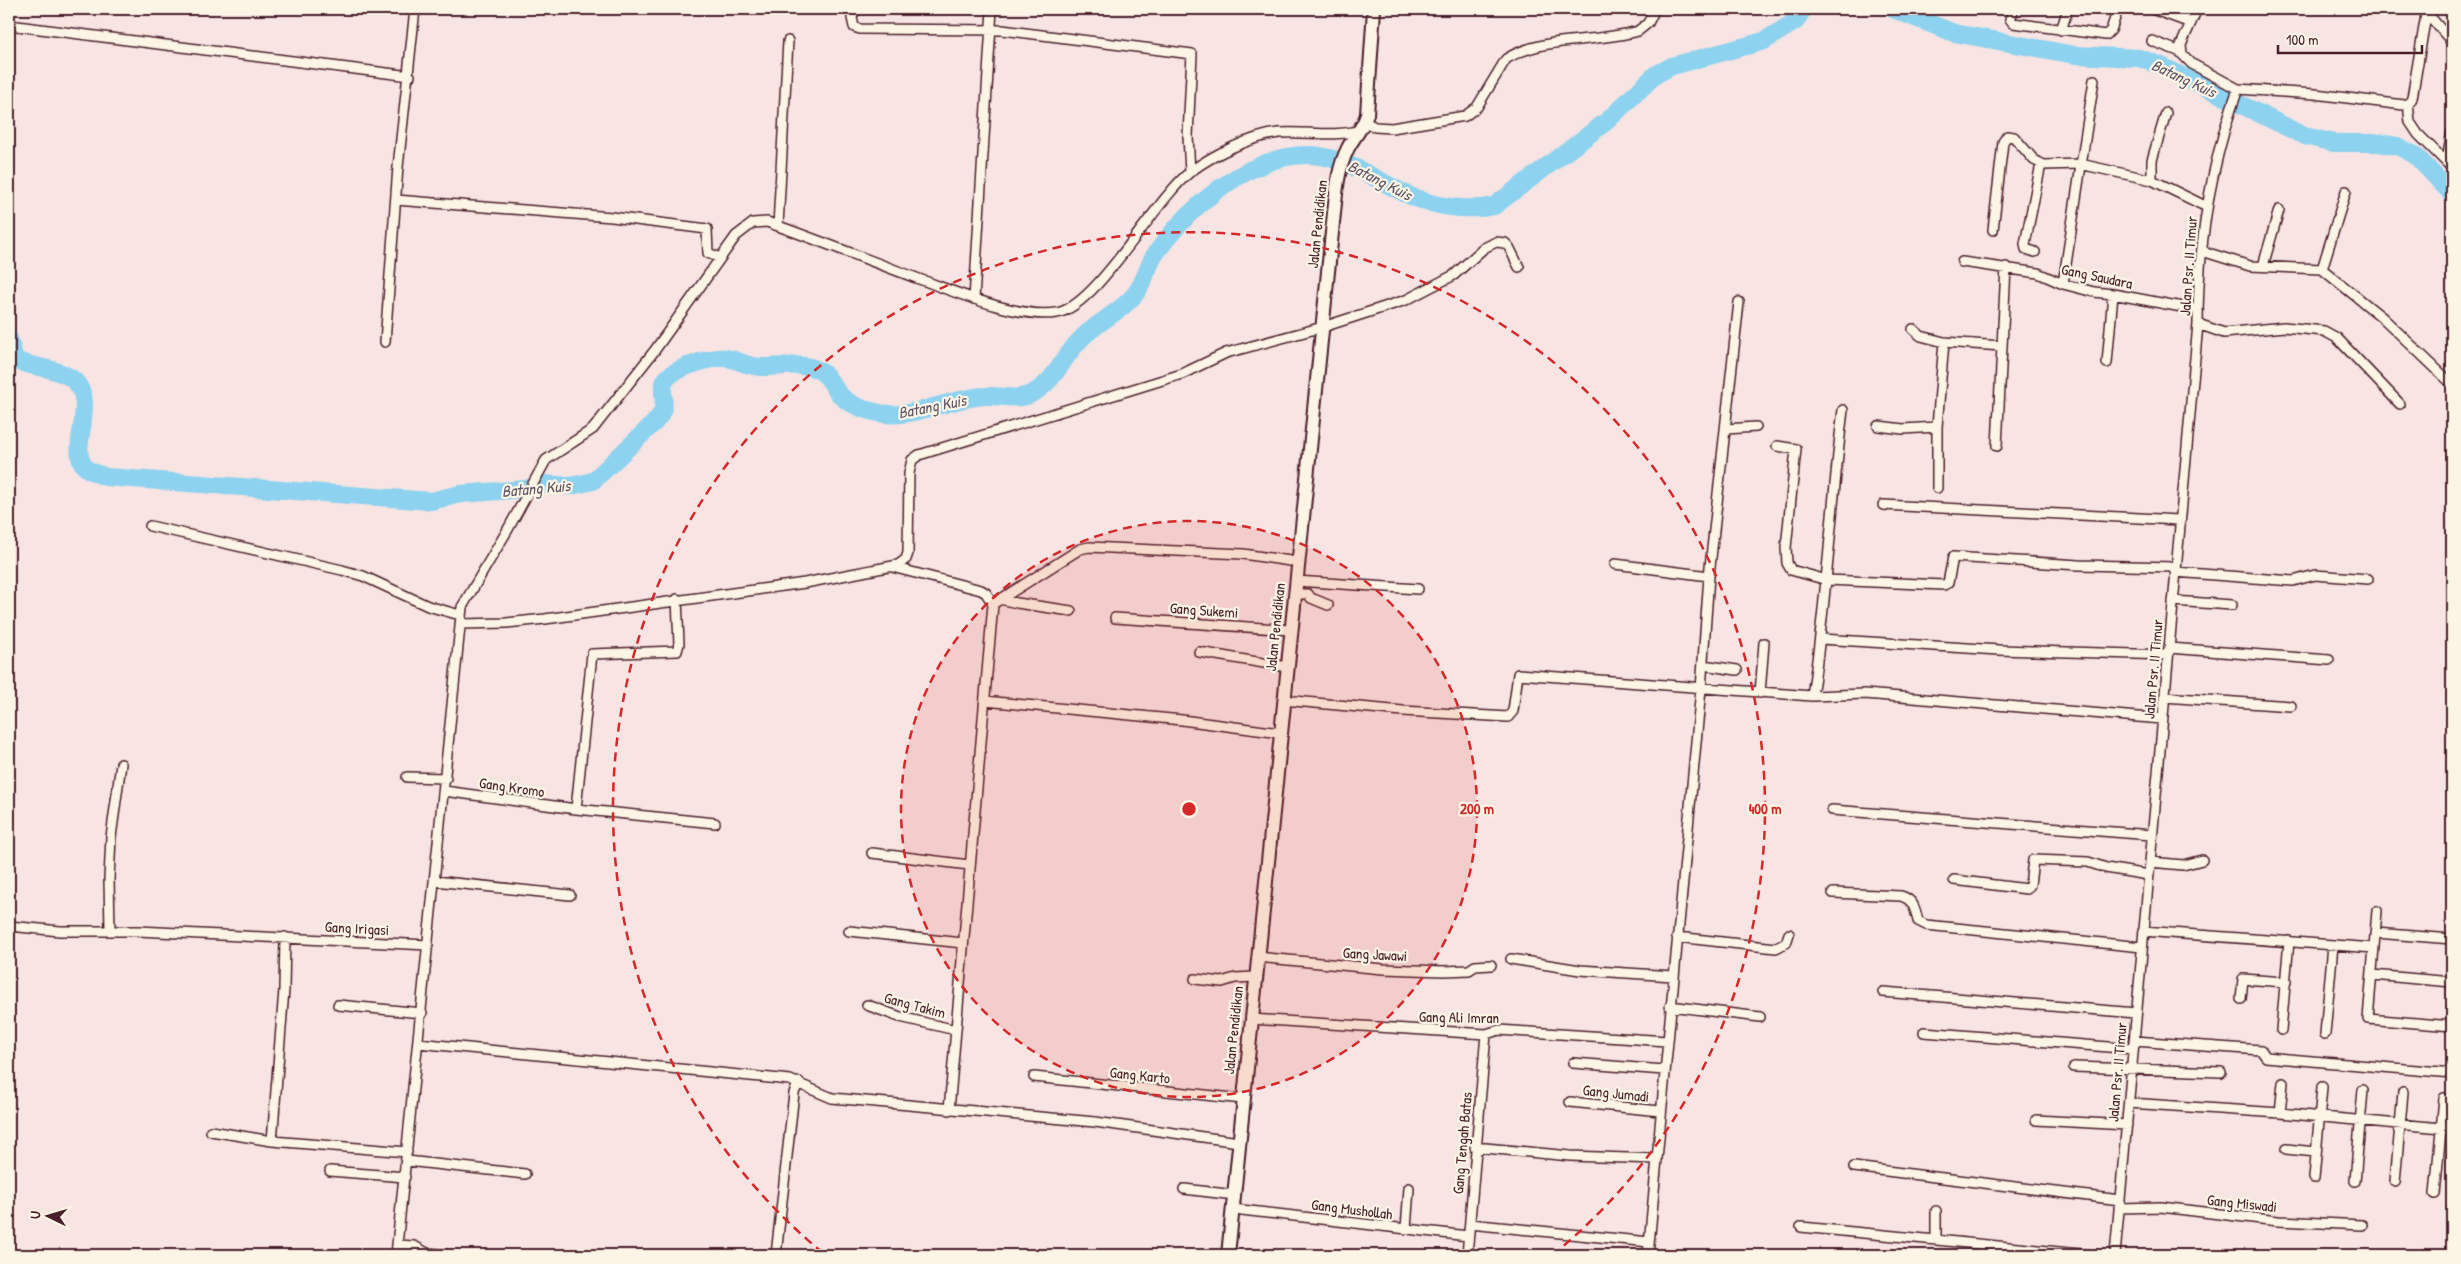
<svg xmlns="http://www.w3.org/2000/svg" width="2461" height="1264" font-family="'Patrick Hand',sans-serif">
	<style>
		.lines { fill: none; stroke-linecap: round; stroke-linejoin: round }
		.river { stroke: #8dd2ef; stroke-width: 18 }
		.street-casing { stroke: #4a1f2b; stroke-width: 12 }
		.secondary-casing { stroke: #4a1f2b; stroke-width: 16 }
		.street { stroke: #fcf5e5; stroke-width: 9 }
		.secondary { stroke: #fcf5e5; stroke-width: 12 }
		.ring { fill: none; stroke: #d62828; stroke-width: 2.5; stroke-dasharray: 9 6 }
		.labels { text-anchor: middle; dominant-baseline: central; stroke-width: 4.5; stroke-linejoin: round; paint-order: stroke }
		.street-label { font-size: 15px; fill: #4a1f2b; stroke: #fcf5e5 }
		.water-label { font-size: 16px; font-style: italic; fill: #5e5566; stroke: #fcf5e5 }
		.centre { fill: #d62828; stroke: #fcf5e5; stroke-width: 2.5 }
		.ring-label { font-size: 15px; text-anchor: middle; font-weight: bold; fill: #d62828; stroke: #fcf5e5; stroke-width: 4.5; stroke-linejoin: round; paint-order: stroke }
	</style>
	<rect width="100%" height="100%" fill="#f7e4e3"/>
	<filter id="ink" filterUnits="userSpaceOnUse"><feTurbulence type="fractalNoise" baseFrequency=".02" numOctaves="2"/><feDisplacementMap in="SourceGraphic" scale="10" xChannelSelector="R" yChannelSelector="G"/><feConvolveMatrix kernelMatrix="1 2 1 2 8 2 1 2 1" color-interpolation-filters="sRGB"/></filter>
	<g filter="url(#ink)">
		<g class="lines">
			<path class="river" d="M 1893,9 L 1954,33 L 2075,55 L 2139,58 L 2162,66 L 2305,136 L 2334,143 L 2379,143 L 2397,146 L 2415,155 L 2452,194
				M 9,339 L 15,360 C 33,368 55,367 71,378 C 101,400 67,448 85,467 C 89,472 100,474 106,477 L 431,501 L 460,494 L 526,489 L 544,484 L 571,486 L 593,481 L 655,422 C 658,418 662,414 663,409 C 666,397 658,386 669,376 C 679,367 714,356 727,358 C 738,360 749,367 761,367 C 779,368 799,362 816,369 C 830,375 831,385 840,395 C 853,409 883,416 901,414 C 930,411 957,397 986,396 C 1002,395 1016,401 1031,394 C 1054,383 1062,359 1078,342 C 1095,322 1121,313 1136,293 C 1145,281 1147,268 1154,256 C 1181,217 1221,180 1266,163 C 1326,141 1354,169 1404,193 C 1430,206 1465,212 1494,206 L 1607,121 L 1655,75 L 1672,66 L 1764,41 L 1796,21 L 1803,9"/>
			<defs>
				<path id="street" d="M 855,9 L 852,18 L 854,27 L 860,29 L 1002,30 L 1192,54 L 1188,136 L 1190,172
					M 2014,9 L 2010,19 L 2013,23 L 2106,35 L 2111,30 L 2118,9
					M 2152,9 L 2191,23
					M 2197,9 L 2181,45 L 2182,54 L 2192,64 L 2238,89 L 2315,94 L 2404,105 L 2410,102 L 2412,98 L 2427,9
					M 2426,12 L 2452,42
					M 9,25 L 410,76
					M 2061,30 L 2068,9
					M 2152,41 L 2181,52
					M 2408,103 L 2410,122 L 2418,134 L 2452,168
					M 2166,113 L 2152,160 L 2152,180 L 2207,207
					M 1365,122 L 1375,127 L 1392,128 L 1465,116 L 1477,107 L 1506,59 C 1543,36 1597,43 1638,31 L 1648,23 L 1655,9
					M 2447,162 L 2452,131
					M 396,200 L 612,217 L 707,229 L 708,253 L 720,258
					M 778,226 L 788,41
					M 1993,230 L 2003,142 L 2007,136 L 2014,137 L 2034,160 L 2044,165 L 2080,164 L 2152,180
					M 2202,251 L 2250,266 L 2322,269 L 2383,318 L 2452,384
					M 2035,252 L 2026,249 L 2025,244 L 2041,164
					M 1962,262 L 2038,273 L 2063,284 L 2094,292 L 2113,294 L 2198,310
					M 2263,266 L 2279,210
					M 2322,269 L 2346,191
					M 2063,284 L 2094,80
					M 974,299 L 992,9
					M 2198,324 L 2224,333 L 2284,327 L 2324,331 L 2337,338 L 2400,404
					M 1913,329 L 1921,336 L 1944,342
					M 385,342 L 398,167 L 415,9
					M 2107,363 L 2113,294
					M 1878,426 L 1903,429 L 1937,427 L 1944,342 L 2002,346
					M 1937,427 L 1937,488
					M 1726,429 L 1756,427
					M 1777,446 L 1796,449 L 1786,548 L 1787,563 L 1791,570 L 1827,580 L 1944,585 L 1948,583 L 1953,557 L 2079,565 L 2176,567
					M 1997,446 L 2006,267
					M 1883,505 L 2179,520
					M 150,526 L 342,570 L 363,576 L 428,606 L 460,615
					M 1615,564 L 1709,576
					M 892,567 L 981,590 L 986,593 L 993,604 L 949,1110
					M 2175,572 L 2293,581 L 2315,575 L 2368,579
					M 1296,581 L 1418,589
					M 1294,594 L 1308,594 L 1311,598 L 1328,605
					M 1000,599 L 1017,603 L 1071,611
					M 2173,601 L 2232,605
					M 993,604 L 1080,549 L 1089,547 L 1243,554 L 1297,562
					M 1115,618 L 1291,630
					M 460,624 L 506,623 L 545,619 L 805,583 L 898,565 L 906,559 L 908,553 L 909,473 L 912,460 L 919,455 L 1182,374 L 1226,353 L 1323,327 L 1406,300 L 1454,275 L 1484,248 L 1496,242 L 1505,243 L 1509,247 L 1519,267
					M 1821,639 L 1999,650 L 2168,655
					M 2169,648 L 2329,660
					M 1199,652 L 1287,667
					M 1703,665 L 1737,670
					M 1760,693 L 1764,643
					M 1812,696 C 1827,601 1831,506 1843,410
					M 2164,697 L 2291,706
					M 1283,700 L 1403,711 L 1508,717 L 1513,711 L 1518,674 L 1812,696 L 1865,694 L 2162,719
					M 985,701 L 1182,720 L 1280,733
					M 407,777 L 446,778
					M 444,791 L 576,809 L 715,823
					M 576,809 L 592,654 L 677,651 L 679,644 L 677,599
					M 1832,810 L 2152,835
					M 872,853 L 969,865
					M 2150,862 L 2183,865 L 2202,860
					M 1954,880 L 2027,889 L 2030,885 L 2033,860 L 2088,862 L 2106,868 L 2148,875
					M 435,881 L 570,895
					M 1833,893 L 1901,896 C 1914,900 1915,909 1918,921 L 1926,925 L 2142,947
					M 2377,911 L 2368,1019 L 2452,1026
					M 9,926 L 60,931 L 138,931 L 428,945
					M 110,931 L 109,879 L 111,837 L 121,764
					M 849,931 L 963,943
					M 2143,931 L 2374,948
					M 2376,933 L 2452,939
					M 1677,937 L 1776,948 L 1786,943 L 1789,934
					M 1257,957 L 1383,969 L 1444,971 L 1469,970 L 1475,966 L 1491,965
					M 1511,959 L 1580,970 L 1673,976
					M 2372,975 L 2452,982
					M 1195,979 L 1222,982 L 1235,978 L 1255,977
					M 1883,992 L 2136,1013
					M 2241,999 L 2243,979 L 2286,982
					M 338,1005 L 422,1013
					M 867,1005 L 900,1017 L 956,1030
					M 1670,1006 L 1760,1017
					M 1251,1019 L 1486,1034 L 1499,1030 L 1667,1041
					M 2281,1030 L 2289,941
					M 1924,1032 L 2133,1049
					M 2325,1034 L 2333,945
					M 2134,1041 L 2261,1050 L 2266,1057 L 2452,1073
					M 418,1043 L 790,1080 L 832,1098 L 1095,1122 L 1239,1142
					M 1573,1063 L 1664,1070
					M 2074,1067 L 2221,1072
					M 1034,1077 L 1243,1099
					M 1570,1102 L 1660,1111
					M 2129,1103 L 2280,1113 L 2452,1129
					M 2280,1113 L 2283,1083
					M 2036,1120 L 2127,1125
					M 211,1131 L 272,1141 L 407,1152
					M 272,1141 L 284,990 L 285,937
					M 1475,1147 L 1570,1156 L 1656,1159
					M 2286,1149 L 2316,1152
					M 407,1161 L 525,1174
					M 1854,1167 L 2120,1200
					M 330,1171 L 405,1177
					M 2314,1178 L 2322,1087
					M 2355,1181 L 2363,1090
					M 2395,1182 L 2403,1092
					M 1184,1189 L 1235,1195
					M 2435,1194 L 2444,1098
					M 2119,1208 L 2161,1207 L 2278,1221 L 2362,1225
					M 1233,1209 L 1468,1236
					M 1470,1224 L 1649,1242
					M 1801,1227 L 2091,1255
					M 1406,1229 L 1409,1188
					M 1936,1239 L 1936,1211
					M 398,1245 L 414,1246 L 427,1253 L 449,1255
					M 396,1255 L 462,607 L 507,531 L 546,460 L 593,429 L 655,350 L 736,236 L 753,223 L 767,222 C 818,240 868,260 919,279 C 956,292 1018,319 1057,313 C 1097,306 1154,201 1190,172 C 1212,155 1252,136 1279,133 C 1306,131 1332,137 1358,131
					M 776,1255 L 794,1093 L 799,1082
					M 1467,1255 L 1486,1034
					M 1648,1255 L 1701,689 L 1709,576 L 1739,302
					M 2115,1255 L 2198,324 C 2198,245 2211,163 2238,89"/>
				<path id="secondary" d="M 1228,1255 L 1335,203 C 1337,184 1339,166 1348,148 C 1354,136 1364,127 1367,114 L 1374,9"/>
			</defs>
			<use href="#street" class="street-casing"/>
			<use href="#secondary" class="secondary-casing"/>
			<use href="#street" class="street"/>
			<use href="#secondary" class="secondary"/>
		</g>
	</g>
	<circle cx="1189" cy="809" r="288" fill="#d62828" fill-opacity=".12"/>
	<g class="ring">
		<circle cx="1189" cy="809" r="288"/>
		<path d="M823 1253A576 576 0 1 1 1555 1253"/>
	</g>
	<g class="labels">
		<g class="street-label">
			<text transform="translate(1317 224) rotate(-84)">Jalan Pendidikan</text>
			<text transform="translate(2188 266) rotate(-86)">Jalan Psr. II Timur</text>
			<text transform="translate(2097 276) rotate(12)">Gang Saudara</text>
			<text transform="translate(1204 610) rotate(4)">Gang Sukemi</text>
			<text transform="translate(1275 627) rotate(-84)">Jalan Pendidikan</text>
			<text transform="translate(2153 669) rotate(-85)">Jalan Psr. II Timur</text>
			<text transform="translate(512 787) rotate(8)">Gang Kromo</text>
			<text transform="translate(357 928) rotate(3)">Gang Irigasi</text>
			<text transform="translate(1375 954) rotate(3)">Gang Jawawi</text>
			<text transform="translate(915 1005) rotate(15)">Gang Takim</text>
			<text transform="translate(1459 1017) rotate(1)">Gang Ali Imran</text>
			<text transform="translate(1233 1030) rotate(-84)">Jalan Pendidikan</text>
			<text transform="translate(2117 1072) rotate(-85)">Jalan Psr. II Timur</text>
			<text transform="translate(1140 1075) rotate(6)">Gang Karto</text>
			<text transform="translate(1616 1093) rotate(6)">Gang Jumadi</text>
			<text transform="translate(1462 1143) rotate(-85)">Gang Tengah Batas</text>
			<text transform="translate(2242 1203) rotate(6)">Gang Miswadi</text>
			<text transform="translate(1352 1209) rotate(7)">Gang Mushollah</text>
		</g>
		<g class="water-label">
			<text transform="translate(2184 78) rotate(25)">Batang Kuis</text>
			<text transform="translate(1380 180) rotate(27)">Batang Kuis</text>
			<text transform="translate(932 406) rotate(-11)">Batang Kuis</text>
			<text transform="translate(536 488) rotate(-5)">Batang Kuis</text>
		</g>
	</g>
	<circle cx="1189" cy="809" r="8" class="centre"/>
	<g class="ring-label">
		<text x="1477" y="814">200 m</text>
		<text x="1765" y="814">400 m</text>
	</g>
	<rect width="2461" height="1264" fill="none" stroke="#fcf5e5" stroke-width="30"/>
	<rect x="15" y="15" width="2431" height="1234" fill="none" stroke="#4a1f2b" stroke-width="2" filter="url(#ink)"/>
	<g transform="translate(48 1216) rotate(275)" stroke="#fcf5e5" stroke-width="4" paint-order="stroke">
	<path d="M0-4L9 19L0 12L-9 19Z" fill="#4a1f2b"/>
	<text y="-8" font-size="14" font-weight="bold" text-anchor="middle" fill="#4a1f2b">U</text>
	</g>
	<path d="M2278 45v8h144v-8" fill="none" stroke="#4a1f2b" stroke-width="2.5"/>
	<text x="2286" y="45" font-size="15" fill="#4a1f2b" stroke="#fcf5e5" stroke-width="4" paint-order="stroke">100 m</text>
</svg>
